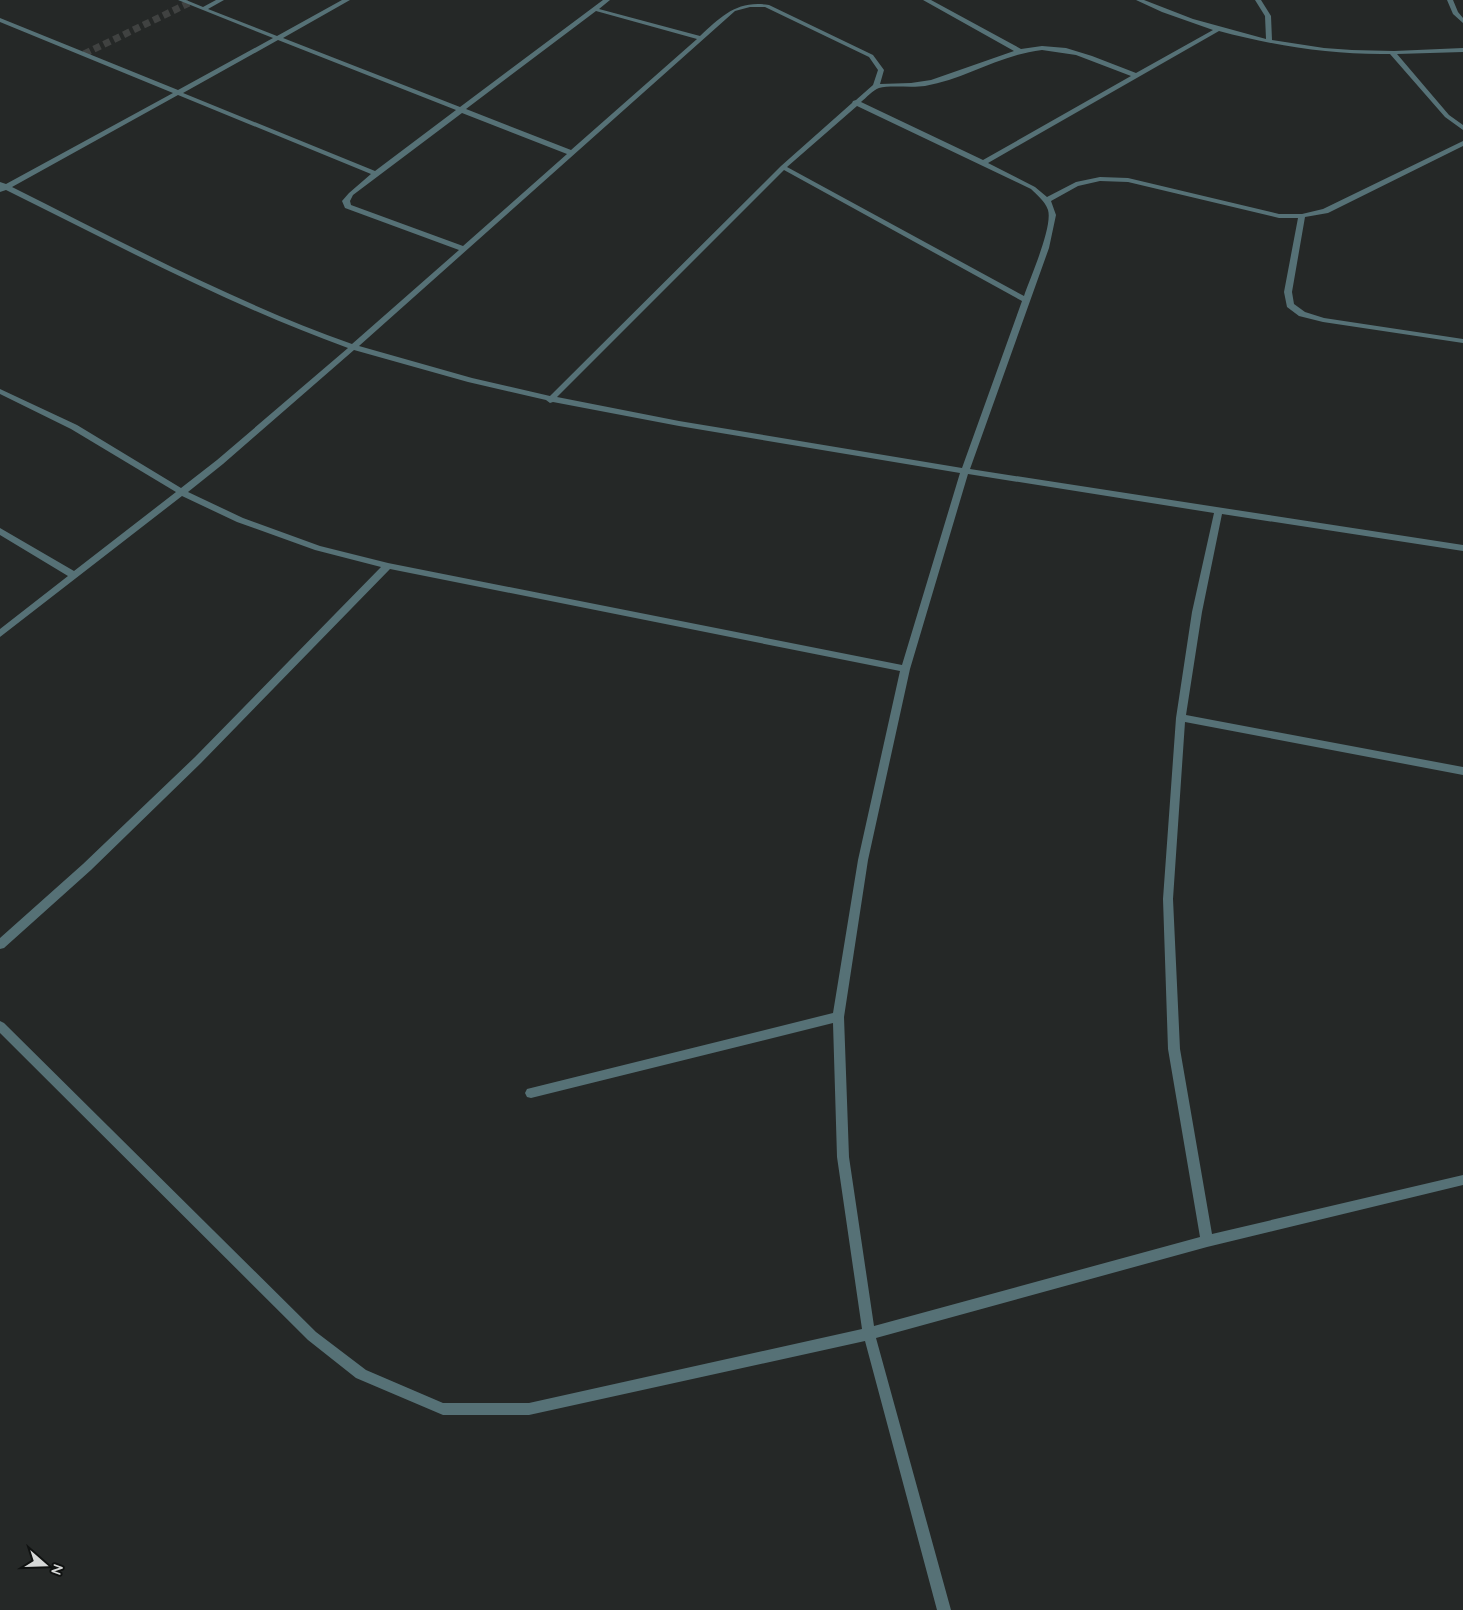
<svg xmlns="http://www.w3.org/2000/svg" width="1463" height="1610" font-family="Quicksand,sans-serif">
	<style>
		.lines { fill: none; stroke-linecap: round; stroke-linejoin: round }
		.street-tunnel { stroke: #404241; stroke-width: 7; stroke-dasharray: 7 4; stroke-linecap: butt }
		.street { fill: #567176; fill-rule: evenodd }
	</style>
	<rect width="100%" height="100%" fill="#252827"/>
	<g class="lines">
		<path class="street-tunnel" d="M 84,54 L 189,3"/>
		<path class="street" d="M 178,0 L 186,0 L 203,7 L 216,0 L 224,0 L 208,9 L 277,36 L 342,0 L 350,0 L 283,38 L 460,107 L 603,0 L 610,0 L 599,9 L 700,36 C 722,16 737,0 769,5 L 873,55 L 884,70 L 880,84 L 911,83 L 931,80 L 1014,51 L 923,0 L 931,0 L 1021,49 L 1042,46 L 1066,48 L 1092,56 L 1136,73 L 1213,30 L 1162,12 L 1136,0 L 1144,0 L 1193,19 L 1266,39 L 1265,16 L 1255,0 L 1261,0 L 1271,16 L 1272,40 L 1324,48 L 1352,50 L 1394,51 L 1463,48 L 1463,52 L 1397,54 L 1449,115 L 1463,125 L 1463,130 L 1445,117 L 1390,54 C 1332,55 1275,46 1219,31 L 988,163 L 1035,187 L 1047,197 L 1076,182 L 1100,177 L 1128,178 L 1279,214 L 1302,214 L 1323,209 L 1463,141 L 1463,146 L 1328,213 L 1305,217 L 1292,292 L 1294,304 L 1305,312 L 1324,318 L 1463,339 L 1463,343 L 1323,322 L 1299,316 L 1287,307 L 1284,292 L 1298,218 L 1279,218 L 1128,182 L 1100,181 L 1078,186 L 1051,201 L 1056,215 L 1049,248 L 970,469 L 1463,545 L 1463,551 L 1222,514 L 1202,612 L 1186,715 L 1463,767 L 1463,775 L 1185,722 L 1173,899 L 1180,1049 L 1212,1234 L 1463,1175 L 1463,1185 L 1207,1247 L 876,1338 L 951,1610 L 937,1610 L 865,1341 L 529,1415 L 443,1415 L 356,1378 L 308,1340 L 0,1033 L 0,1021 L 4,1023 L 316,1332 L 366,1370 L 443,1403 L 529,1403 L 862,1329 L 837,1157 L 833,1023 L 531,1098 L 527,1097 L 525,1093 L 527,1089 L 531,1088 L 833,1013 L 858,860 L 900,671 L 390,569 L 201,763 L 91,870 L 4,948 L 0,949 L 0,938 L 83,864 L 195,757 L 381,567 L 315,550 L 237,522 L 182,496 L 0,637 L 0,629 L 68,576 L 0,535 L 0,528 L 74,571 L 176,492 L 71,429 L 0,394 L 0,389 L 77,425 L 181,488 L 217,460 L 348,348 C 229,305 119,246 6,190 L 0,192 L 0,182 L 6,184 L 173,93 L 0,22 L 0,18 L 178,90 L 273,38 ZM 750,7 L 765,7 L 869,57 L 878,70 L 873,85 L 856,100 L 853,101 L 852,103 L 781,166 L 550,396 L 472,378 L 359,346 L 735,11 ZM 596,11 L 697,39 L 571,150 L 466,109 ZM 278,40 L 456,110 L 375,171 L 183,93 ZM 1042,50 L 1076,55 L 1131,76 L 983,160 L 861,102 C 866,98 873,90 879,88 C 889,85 912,88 925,86 C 966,79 999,55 1042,50 ZM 178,95 L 371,174 L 349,193 L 342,201 L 345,208 L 459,250 L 352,344 C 234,302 124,243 12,187 ZM 857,106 L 1031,189 C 1037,195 1045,201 1048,210 C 1053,227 1030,278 1024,296 L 787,167 ZM 462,113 L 567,154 L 463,246 L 351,205 L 350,201 L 353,195 ZM 784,170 L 1022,301 L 962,468 L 679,421 L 557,397 ZM 354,350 L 468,382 L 546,400 L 550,403 L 553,402 L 679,426 L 960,473 L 902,665 L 388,563 L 320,546 L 243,518 L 188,492 L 223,464 ZM 968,474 L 1214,513 L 1192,612 L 1176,718 L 1163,899 L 1168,1049 L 1200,1237 L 874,1326 L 849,1157 L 844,1017 L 868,860 L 910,669 Z
			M 1447,0 L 1453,0 L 1458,12 L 1463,18 L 1463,23 L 1453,14 Z"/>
	</g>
	<g transform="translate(45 1565) rotate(110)" stroke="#0f1110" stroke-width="4" paint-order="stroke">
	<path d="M0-4L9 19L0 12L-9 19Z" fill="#d6d8d7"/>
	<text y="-8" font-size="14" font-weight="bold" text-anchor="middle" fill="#d6d8d7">N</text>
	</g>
</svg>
